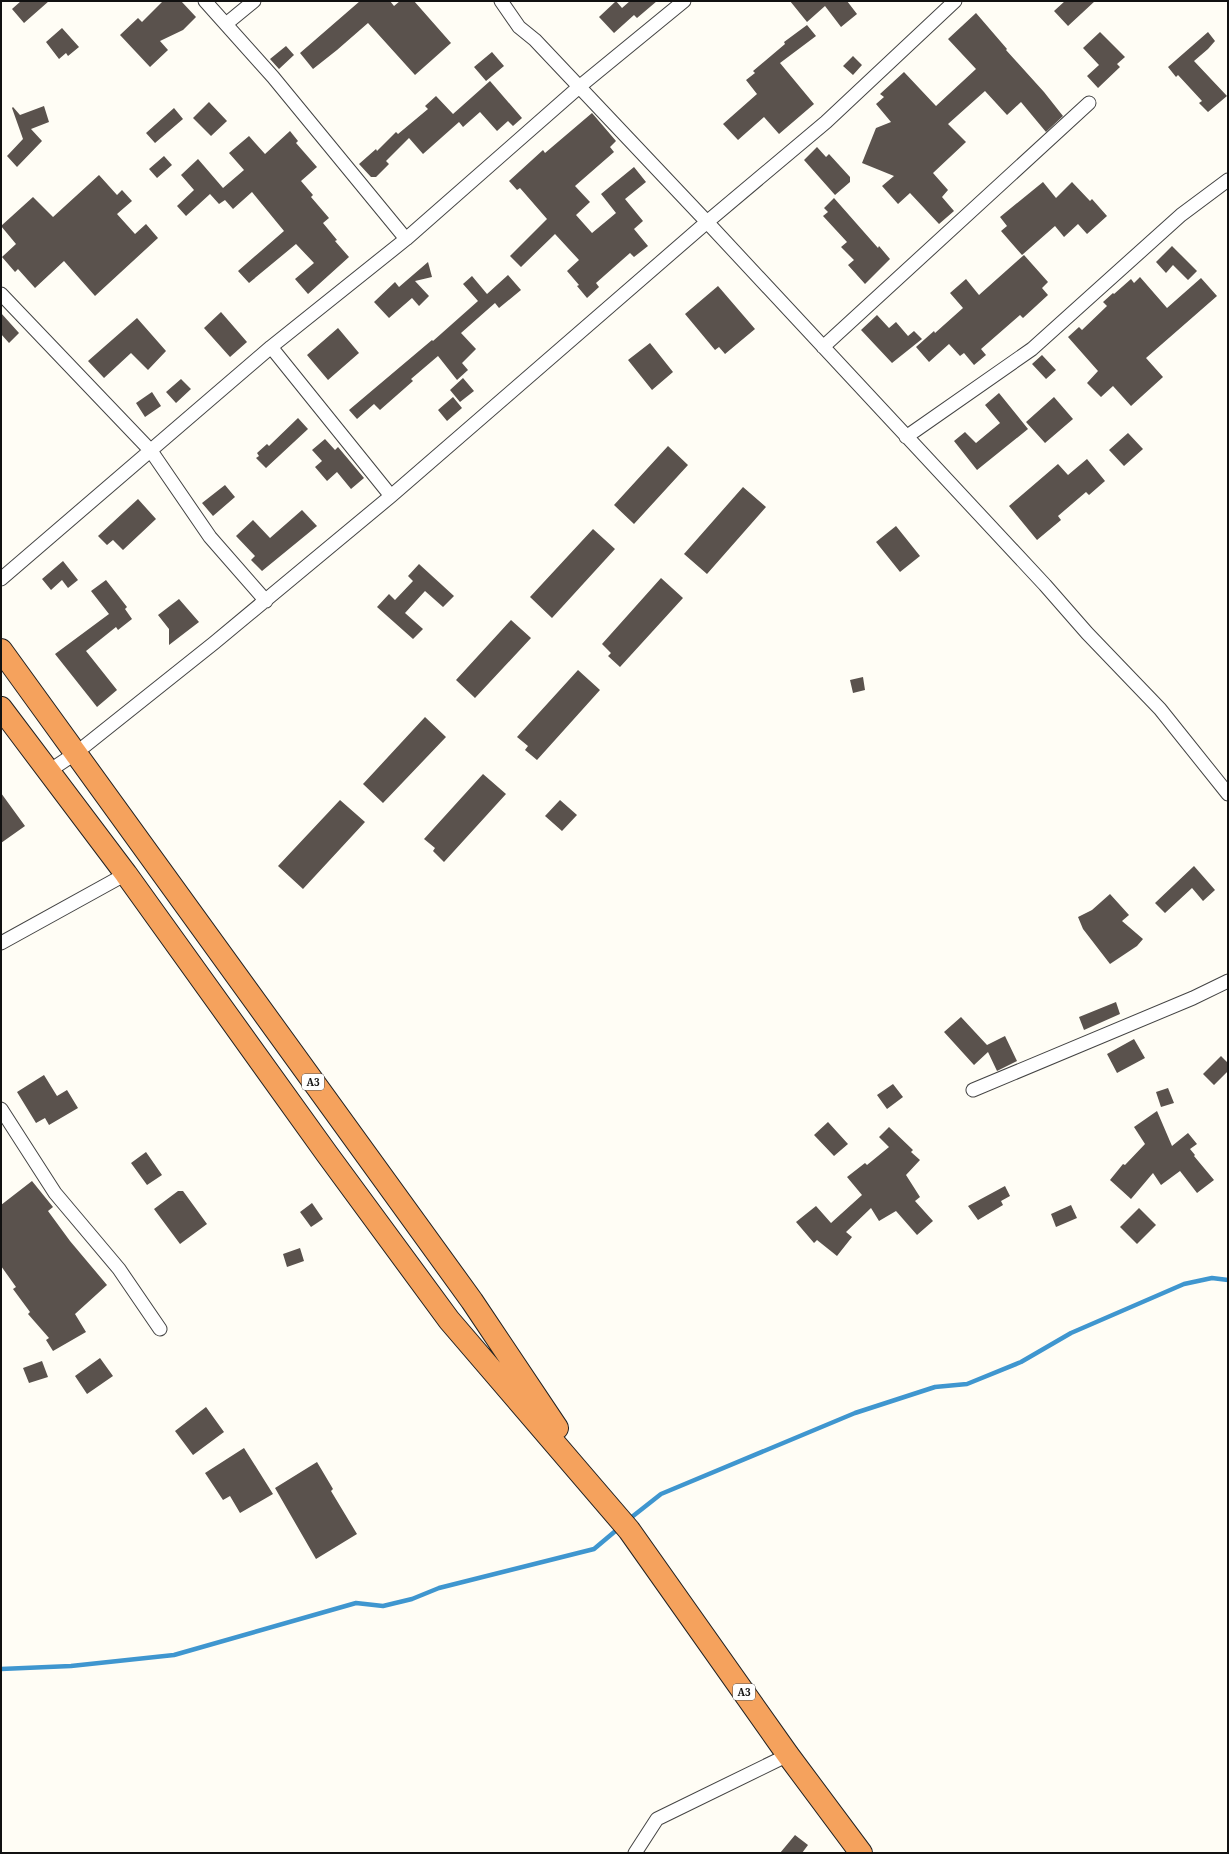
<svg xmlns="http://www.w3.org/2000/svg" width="1229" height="1854" font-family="'Noto Serif',serif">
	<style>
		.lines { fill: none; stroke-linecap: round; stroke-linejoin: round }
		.stream { stroke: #3f96cf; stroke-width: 4.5 }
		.building { fill: #5a524d }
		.street-casing { stroke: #444; stroke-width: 15 }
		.highway-casing { stroke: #222; stroke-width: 24 }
		.street { stroke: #fff; stroke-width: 13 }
		.highway { stroke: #f5a25d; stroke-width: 22 }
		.labels { text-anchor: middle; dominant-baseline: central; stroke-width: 4; stroke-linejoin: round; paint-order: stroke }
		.shield { fill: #fff; stroke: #585858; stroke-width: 1 }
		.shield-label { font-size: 10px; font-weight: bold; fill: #111 }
	</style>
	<rect width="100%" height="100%" fill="#fffdf5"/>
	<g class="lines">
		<path class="stream" d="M 628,1520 L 661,1494 L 855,1413 L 935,1387 L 967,1384 L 1021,1362 L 1071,1333 L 1184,1284 L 1212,1278 L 1228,1280
			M 1,1669 L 71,1666 L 174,1655 L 356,1603 L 383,1606 L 412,1599 L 439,1588 L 594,1549 L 619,1528"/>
	</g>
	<path class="building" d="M 21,1 L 49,1 L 24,23 L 12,9 Z
		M 163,1 L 181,1 L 196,17 L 183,30 L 160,41 L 168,50 L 150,67 L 120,35 L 138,18 L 142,22 Z
		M 360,1 L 390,1 L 394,6 L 400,1 L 414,1 L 451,43 L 415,75 L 368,23 L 337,50 L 313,69 L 300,53 Z
		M 616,1 L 622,8 L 630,1 L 657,1 L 637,18 L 634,15 L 614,33 L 599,17 Z
		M 790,1 L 847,1 L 857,14 L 841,27 L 825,6 L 807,22 Z
		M 1065,1 L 1095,1 L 1068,26 L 1054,11 Z
		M 976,13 L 1007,49 L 1006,50 L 1044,92 L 1063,116 L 1046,132 L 1021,102 L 1007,115 L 985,91 L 948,124 L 966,142 L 933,173 L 948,190 L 942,197 L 954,211 L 939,224 L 910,193 L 898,204 L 882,186 L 894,176 L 862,163 L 876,128 L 891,122 L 876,104 L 884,97 L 880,94 L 904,72 L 936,106 L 976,69 L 948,39 Z
		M 807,25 L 816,36 L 780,63 L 814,104 L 779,134 L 764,117 L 738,140 L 723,124 L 757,94 L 746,80 L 755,73 L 753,71 L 785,44 L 784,42 Z
		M 62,28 L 79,47 L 68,56 L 66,53 L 59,59 L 46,42 Z
		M 1100,32 L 1125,57 L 1117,64 L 1120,67 L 1098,88 L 1087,76 L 1099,65 L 1083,48 Z
		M 1208,32 L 1215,41 L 1208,49 L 1194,61 L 1227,96 L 1208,112 L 1199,103 L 1202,101 L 1178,75 L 1176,77 L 1168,67 Z
		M 286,46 L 294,55 L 279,69 L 270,59 Z
		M 492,52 L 504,66 L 486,81 L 474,67 Z
		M 853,56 L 862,65 L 853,75 L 843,66 Z
		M 490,81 L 522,118 L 513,126 L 508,121 L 497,131 L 480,112 L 463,127 L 459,122 L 423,154 L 409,138 L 386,161 L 389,164 L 376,177 L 371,177 L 359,164 L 376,149 L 377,151 L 396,132 L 398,134 L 428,109 L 425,106 L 436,96 L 453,114 Z
		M 209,102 L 227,121 L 211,136 L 193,118 Z
		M 44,106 L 49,122 L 31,129 L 42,141 L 17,167 L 7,156 L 23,139 L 12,108 L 13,107 L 20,115 Z
		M 174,108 L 183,119 L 155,143 L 146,133 Z
		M 592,113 L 616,141 L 610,147 L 614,152 L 575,186 L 590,202 L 576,215 L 592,233 L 616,213 L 601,194 L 634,167 L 646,182 L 625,199 L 643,221 L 634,229 L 648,246 L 634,257 L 630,253 L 596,283 L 599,287 L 587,298 L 577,286 L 579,285 L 567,271 L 579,260 L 555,234 L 521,267 L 510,256 L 547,219 L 520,188 L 517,190 L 509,181 L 543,150 L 545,153 Z
		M 290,131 L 298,141 L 296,143 L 317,167 L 301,181 L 313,195 L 311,197 L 329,218 L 323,223 L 337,240 L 335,241 L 349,257 L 308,294 L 295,279 L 314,263 L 296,244 L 249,283 L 238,271 L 284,231 L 252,192 L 233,209 L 225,200 L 219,204 L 210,194 L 186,216 L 177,206 L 194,190 L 181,175 L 198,159 L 223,188 L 244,170 L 229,153 L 249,136 L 265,154 Z
		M 817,147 L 826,157 L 829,154 L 850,177 L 850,182 L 835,195 L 804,160 Z
		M 164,156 L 172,165 L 157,178 L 149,169 Z
		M 99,175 L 117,195 L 122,190 L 132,201 L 117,214 L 135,234 L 146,224 L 158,238 L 95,296 L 64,261 L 35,288 L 18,269 L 15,272 L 2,257 L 16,244 L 1,226 L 33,197 L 53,217 Z
		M 1043,182 L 1056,198 L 1072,182 L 1090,201 L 1092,199 L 1107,216 L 1087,234 L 1078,224 L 1064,237 L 1055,226 L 1022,255 L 1001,231 L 1007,226 L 1000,217 Z
		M 834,198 L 878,248 L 879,246 L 890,259 L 865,284 L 848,265 L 854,260 L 841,247 L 847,242 L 823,216 L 828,212 L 824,208 Z
		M 1172,246 L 1197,271 L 1188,280 L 1173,265 L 1166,273 L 1156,262 Z
		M 1024,255 L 1048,282 L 1042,288 L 1048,295 L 1023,318 L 1020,315 L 981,349 L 986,355 L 974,365 L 964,353 L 960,356 L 949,344 L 929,362 L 916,347 L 934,331 L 935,333 L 963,308 L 950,293 L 966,279 L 979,295 Z
		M 428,262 L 432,277 L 415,281 L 429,296 L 419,306 L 412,298 L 389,318 L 374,302 L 395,282 L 399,287 Z
		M 508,275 L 521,290 L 499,308 L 495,303 L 461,333 L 476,349 L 462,363 L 468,370 L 457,380 L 438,356 L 411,379 L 413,381 L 380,410 L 374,404 L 357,419 L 349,410 L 432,340 L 433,341 L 478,301 L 463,284 L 472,276 L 487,294 Z
		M 1140,277 L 1167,308 L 1201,278 L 1217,296 L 1146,358 L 1163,377 L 1131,406 L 1113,386 L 1101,397 L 1087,383 L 1098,371 L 1068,337 L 1079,327 L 1082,330 L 1107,306 L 1103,302 L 1113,293 L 1114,294 L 1131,279 L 1134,283 Z
		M 718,286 L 755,329 L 725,354 L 719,347 L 715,350 L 685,314 Z
		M 221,312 L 247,342 L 230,357 L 204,328 Z
		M 1,313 L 19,333 L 9,343 L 1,334 Z
		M 877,315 L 889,328 L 896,322 L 908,336 L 914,331 L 922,339 L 892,363 L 861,330 Z
		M 137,318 L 166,351 L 148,370 L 131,353 L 104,378 L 88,361 Z
		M 338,328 L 359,353 L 328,380 L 307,355 Z
		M 650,343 L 673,372 L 652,390 L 628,360 Z
		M 1042,355 L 1056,370 L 1046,379 L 1032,364 Z
		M 463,378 L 474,391 L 460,402 L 450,390 Z
		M 181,379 L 191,389 L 176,403 L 166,392 Z
		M 152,392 L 161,406 L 145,417 L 136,403 Z
		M 999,393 L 1028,429 L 977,470 L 954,441 L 965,432 L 976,443 L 1000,423 L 985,405 Z
		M 453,397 L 462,408 L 447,421 L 438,410 Z
		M 1054,397 L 1073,419 L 1045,443 L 1026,422 Z
		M 298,418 L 308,429 L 266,468 L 256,458 L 259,456 L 257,453 L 267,444 L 269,446 Z
		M 1128,433 L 1143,449 L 1124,466 L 1109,450 Z
		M 325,439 L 335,450 L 338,447 L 364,478 L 351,489 L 337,472 L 327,481 L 315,467 L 322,461 L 312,450 Z
		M 668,446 L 688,465 L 634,524 L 614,505 Z
		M 1087,459 L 1105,481 L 1089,495 L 1086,492 L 1058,516 L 1061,520 L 1037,540 L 1009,506 L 1058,464 L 1068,475 Z
		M 225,485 L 235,497 L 213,516 L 202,503 Z
		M 743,487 L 766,507 L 707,574 L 684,554 Z
		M 138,499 L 156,519 L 123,550 L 113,540 L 107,545 L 98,536 Z
		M 302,510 L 317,526 L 262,571 L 251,560 L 255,556 L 236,536 L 253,520 L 270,538 Z
		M 896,526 L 920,556 L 900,572 L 876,542 Z
		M 593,529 L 615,549 L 552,618 L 530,597 Z
		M 63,561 L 78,580 L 68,588 L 62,580 L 51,590 L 42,579 Z
		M 419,564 L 454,596 L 443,607 L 425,591 L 405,613 L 423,629 L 413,639 L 377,607 L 389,594 L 395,600 L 413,581 L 408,576 Z
		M 661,578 L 683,598 L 620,667 L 608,656 L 611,653 L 602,644 Z
		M 106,580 L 127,607 L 125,609 L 132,619 L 118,630 L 116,627 L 86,651 L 117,690 L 97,707 L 55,654 L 109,614 L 91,591 Z
		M 179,599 L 199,622 L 169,645 L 169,629 L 158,615 Z
		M 511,620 L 531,638 L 475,698 L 456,680 Z
		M 578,670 L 600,690 L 537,760 L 525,750 L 528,746 L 517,737 Z
		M 863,677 L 865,690 L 853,693 L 850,680 Z
		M 425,717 L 446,737 L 383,803 L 363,784 Z
		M 483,774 L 506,794 L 444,862 L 433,851 L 435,848 L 424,839 Z
		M 1,793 L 25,826 L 1,843 Z
		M 340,800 L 365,822 L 303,889 L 278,866 Z
		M 560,800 L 577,815 L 562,831 L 545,816 Z
		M 1194,866 L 1215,890 L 1203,901 L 1192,888 L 1165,913 L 1155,903 Z
		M 1110,894 L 1129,915 L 1122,921 L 1143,939 L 1137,946 L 1110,964 L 1083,929 L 1078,917 L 1092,910 Z
		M 1116,1002 L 1120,1014 L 1084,1030 L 1079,1017 Z
		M 961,1017 L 987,1045 L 1005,1036 L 1017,1061 L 997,1071 L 988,1052 L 974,1065 L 944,1032 Z
		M 1134,1039 L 1145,1058 L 1117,1073 L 1107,1054 Z
		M 1221,1056 L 1228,1063 L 1228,1071 L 1214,1085 L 1203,1074 Z
		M 44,1075 L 57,1096 L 67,1090 L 78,1108 L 49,1125 L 45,1118 L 36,1123 L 17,1092 Z
		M 893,1084 L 903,1097 L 887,1109 L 877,1095 Z
		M 1168,1088 L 1174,1103 L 1161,1107 L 1156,1092 Z
		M 1157,1111 L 1172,1146 L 1188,1133 L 1197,1144 L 1190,1149 L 1195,1155 L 1194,1156 L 1214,1180 L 1197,1193 L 1180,1171 L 1161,1185 L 1153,1173 L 1131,1199 L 1110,1180 L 1123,1164 L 1125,1165 L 1145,1144 L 1134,1127 Z
		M 828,1122 L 848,1144 L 834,1156 L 814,1135 Z
		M 889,1127 L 913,1150 L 911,1152 L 920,1160 L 906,1175 L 920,1197 L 915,1201 L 933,1221 L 917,1235 L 896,1211 L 879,1221 L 871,1208 L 846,1232 L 852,1237 L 837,1256 L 817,1240 L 814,1243 L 796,1222 L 816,1206 L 831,1223 L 862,1195 L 847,1177 L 865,1163 L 867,1165 L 889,1147 L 879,1137 Z
		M 146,1152 L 162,1175 L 147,1185 L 131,1163 Z
		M 32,1181 L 53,1207 L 48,1211 L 70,1241 L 107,1285 L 75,1314 L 86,1332 L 53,1351 L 46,1340 L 49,1338 L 28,1314 L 30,1312 L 13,1289 L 16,1287 L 1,1266 L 1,1205 Z
		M 1005,1186 L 1010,1196 L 1001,1201 L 1003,1205 L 978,1220 L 968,1206 Z
		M 178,1191 L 183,1191 L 207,1224 L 180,1244 L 154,1209 Z
		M 312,1203 L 323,1219 L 311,1227 L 300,1212 Z
		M 1071,1205 L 1077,1218 L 1056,1227 L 1051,1214 Z
		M 1139,1208 L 1156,1225 L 1137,1244 L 1120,1227 Z
		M 300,1248 L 304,1261 L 287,1267 L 283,1254 Z
		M 100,1358 L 113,1376 L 87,1394 L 75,1376 Z
		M 42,1361 L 48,1377 L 29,1383 L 23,1368 Z
		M 206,1407 L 224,1432 L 193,1455 L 175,1431 Z
		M 244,1448 L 273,1494 L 240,1513 L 230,1496 L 223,1500 L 205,1473 Z
		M 317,1462 L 333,1489 L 331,1491 L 357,1534 L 316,1559 L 275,1488 Z
		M 795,1835 L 808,1845 L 802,1853 L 780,1853 Z"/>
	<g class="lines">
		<defs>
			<path id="street" d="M 205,1 L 273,77 L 406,239
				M 501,1 L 519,27 L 535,40 L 707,222 L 1045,585 L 1087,633 L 1160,709 L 1228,794
				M 226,24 L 254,1
				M 1,294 L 151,451 L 210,537 L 266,601
				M 271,347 L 391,496
				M 823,347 L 1089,103
				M 906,437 L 1032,349 L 1181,215 L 1228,180
				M 1,579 L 271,347 L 406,239 L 579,87 L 684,1
				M 49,771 L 76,753 L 214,643 L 391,496 L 707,222 L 826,122 L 955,1
				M 1,943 L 126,874
				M 973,1090 L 1193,998 L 1228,981
				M 1,1109 L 55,1193 L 119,1269 L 160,1329
				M 635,1853 L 657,1819 L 788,1755"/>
			<path id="highway" d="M 1,650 L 472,1301 L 557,1428
				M 1,708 L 126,874 L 327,1154 L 449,1320 L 629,1530 L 788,1755 L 861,1853"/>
		</defs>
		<use href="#street" class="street-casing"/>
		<use href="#highway" class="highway-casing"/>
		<use href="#street" class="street"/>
		<use href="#highway" class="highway"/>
	</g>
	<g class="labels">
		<g class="shield">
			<rect x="302" y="1074" width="22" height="16" rx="3"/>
			<rect x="733" y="1684" width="22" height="16" rx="3"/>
		</g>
		<g class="shield-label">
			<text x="313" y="1082">A3</text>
			<text x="744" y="1692">A3</text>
		</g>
	</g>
	<rect width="1229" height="1854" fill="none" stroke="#111111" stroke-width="4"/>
</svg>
